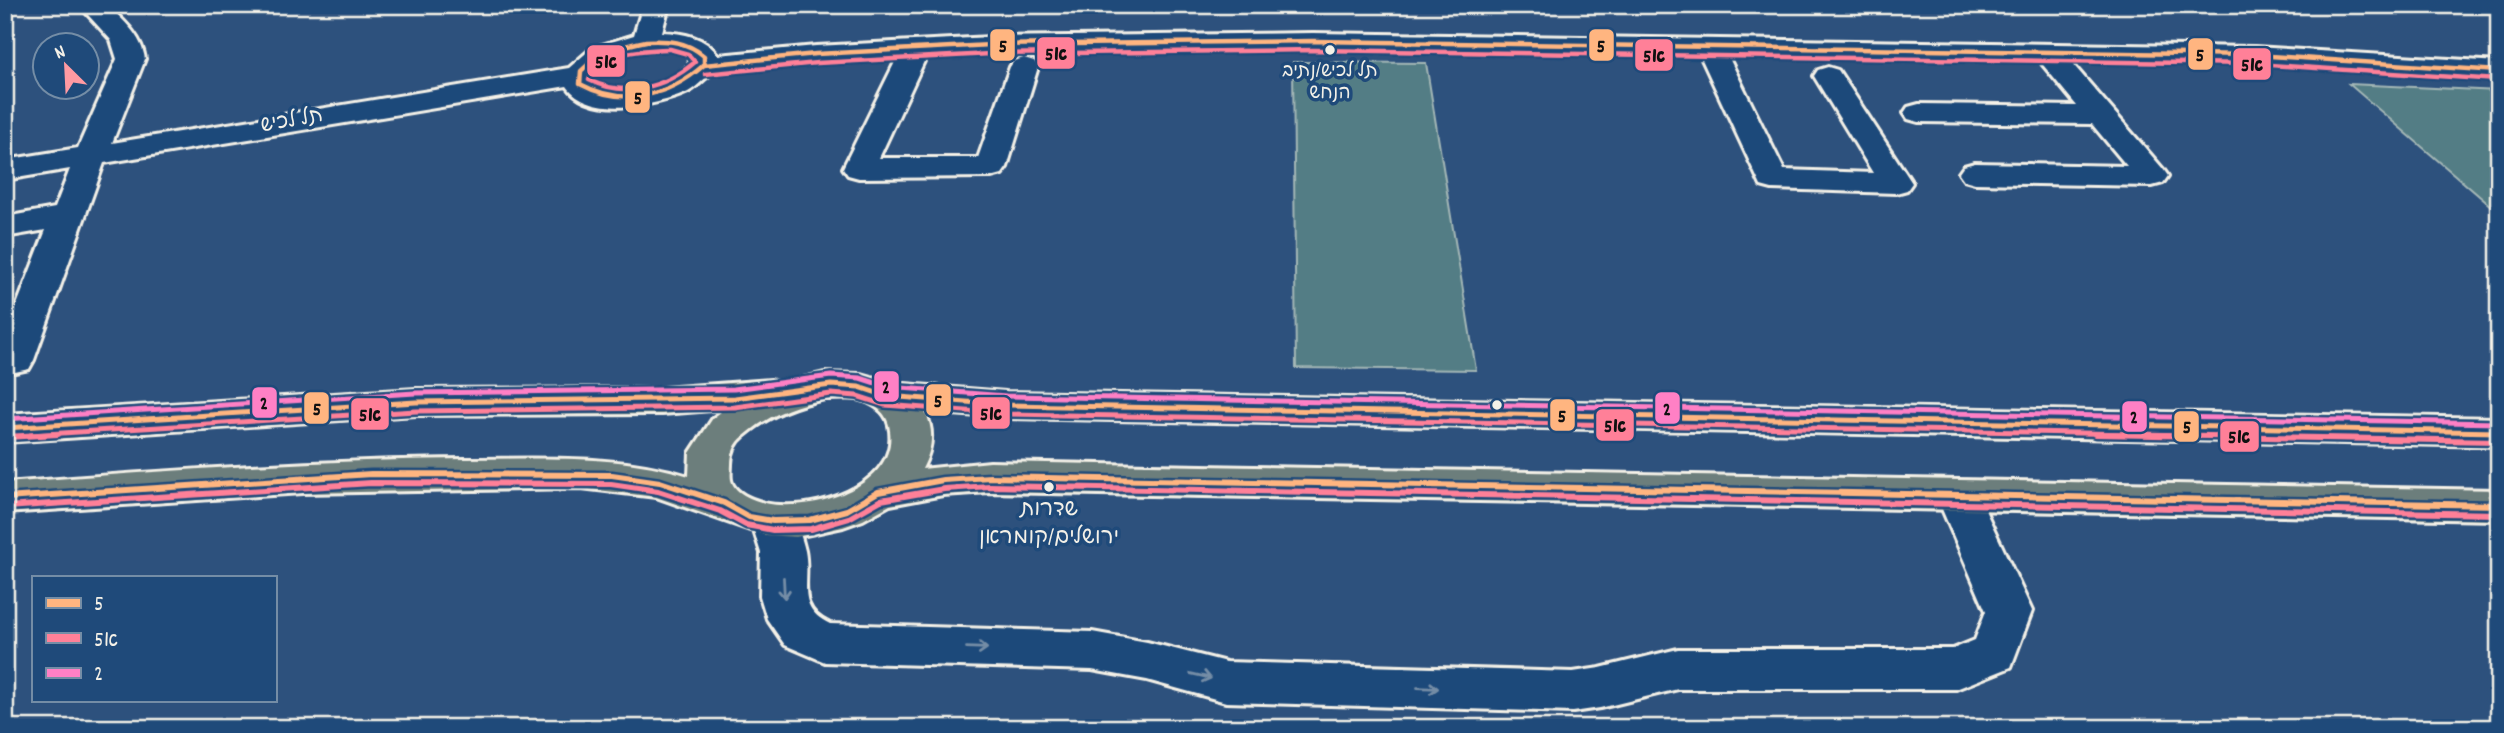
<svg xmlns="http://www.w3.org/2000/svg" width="2504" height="733" font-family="Dekko,'Playpen Sans Hebrew',sans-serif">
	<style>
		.green { fill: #537d85; stroke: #a4b7b6; stroke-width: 2 }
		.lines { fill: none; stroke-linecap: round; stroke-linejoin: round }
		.minor-casing { stroke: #f4f1e8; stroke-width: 6 }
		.major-casing { stroke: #f4f1e8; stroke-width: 6 }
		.minor { fill: #1f4a7a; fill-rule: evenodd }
		.major { fill: #6c7e7c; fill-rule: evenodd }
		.bus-1-far2-casing { stroke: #1f4a7a; stroke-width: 9 }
		.bus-1-far1-casing { stroke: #1f4a7a; stroke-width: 10 }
		.bus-1-casing { stroke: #1f4a7a; stroke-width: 11 }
		.bus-2-far2-casing { stroke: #1f4a7a; stroke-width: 9 }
		.bus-2-far1-casing { stroke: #1f4a7a; stroke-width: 10 }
		.bus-2-casing { stroke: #1f4a7a; stroke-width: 11 }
		.bus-3-casing { stroke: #1f4a7a; stroke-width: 10 }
		.bus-1-far2 { stroke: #ffb580; stroke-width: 4.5 }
		.bus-1-far1 { stroke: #ffb580; stroke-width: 5 }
		.bus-1 { stroke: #ffb580; stroke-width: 6 }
		.bus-2-far2 { stroke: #ff8098; stroke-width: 4.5 }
		.bus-2-far1 { stroke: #ff8098; stroke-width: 5 }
		.bus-2 { stroke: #ff8098; stroke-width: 6 }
		.bus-3 { stroke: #ff80c5; stroke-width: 5 }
		.oneway { stroke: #748da6 }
		.bus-dot { fill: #f4f1e8; stroke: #1f4a7a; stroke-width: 2.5 }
		.labels { text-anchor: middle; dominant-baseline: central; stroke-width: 7; stroke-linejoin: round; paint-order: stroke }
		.far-bus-label { font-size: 19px; fill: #f4f1e8; stroke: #1f4a7a }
		.far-street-label { font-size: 21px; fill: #f4f1e8; stroke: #1f4a7a }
		.bus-label { font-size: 22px; fill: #f4f1e8; stroke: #1f4a7a }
		.line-badge { stroke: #1f4a7a; stroke-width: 2.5 }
		.pale-badge-label { font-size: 19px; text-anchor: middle; font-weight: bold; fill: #111 }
	</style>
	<rect width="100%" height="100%" fill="#2d517d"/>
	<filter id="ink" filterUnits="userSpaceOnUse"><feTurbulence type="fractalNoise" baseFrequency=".0143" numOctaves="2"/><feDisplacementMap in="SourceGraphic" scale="14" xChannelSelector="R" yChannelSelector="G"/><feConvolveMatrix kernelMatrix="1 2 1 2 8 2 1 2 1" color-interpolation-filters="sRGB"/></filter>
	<g filter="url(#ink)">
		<path class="green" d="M 1293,62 L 1426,63 L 1476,370 L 1296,368 Z
			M 2349,84 L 2499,91 L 2499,213 Z"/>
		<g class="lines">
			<defs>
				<path id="minor" d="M 79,5 L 107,5 C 123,20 142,36 145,59 L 112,143 L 569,68 L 592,48 L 634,35 L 643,5 L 669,5 L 662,32 C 684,33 705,37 718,55 L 816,46 L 991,37 L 1313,33 L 2255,47 L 2499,62 L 2499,80 L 2255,63 L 2070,61 L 2163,169 L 2168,176 L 2163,183 L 2152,186 L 1975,183 L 1964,180 L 1959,173 L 1964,166 L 1975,163 L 2127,166 L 2092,124 L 1919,122 L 1908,119 L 1904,113 L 1908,107 L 1919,104 L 2077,106 L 2039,60 L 1728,56 L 1784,170 L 1873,173 L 1814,76 L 1818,70 L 1828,67 L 1838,70 L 1912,183 L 1907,190 L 1896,193 L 1772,189 L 1761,186 L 1700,55 C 1442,51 1183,43 926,57 L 879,158 L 978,158 L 1010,67 L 1014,61 L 1024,58 L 1034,61 L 1038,67 L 1007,167 L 1002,174 L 991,177 L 859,178 L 848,175 L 843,168 L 897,58 C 850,61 804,64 757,68 C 744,70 726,68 714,73 C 705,76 698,87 688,92 C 658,106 589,119 567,86 L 104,163 L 34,360 L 29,369 L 15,372 L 5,370 L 5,336 L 46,230 L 5,237 L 5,217 L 55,208 L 70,169 L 5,180 L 5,160 L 78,148 L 117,59 L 111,40 ZM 646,49 L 677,50 L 689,56 L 690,63 C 669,86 622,99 595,81 L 595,72 C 610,59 627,53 646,49 Z
					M 1957,480 L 1972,484 L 1978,495 L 2032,611 L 2011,667 L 1956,689 L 1678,689 L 1600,708 L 1573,712 L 1226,702 L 1147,680 L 1092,670 L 825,662 L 785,645 L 767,619 L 760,596 L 761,553 L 751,521 L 758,510 L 773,505 L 788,510 C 796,522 802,537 805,551 C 811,582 794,607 830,624 L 1092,632 L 1147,642 L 1226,662 L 1573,672 L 1600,668 L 1678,649 L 1953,649 L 1975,640 L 1986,611 L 1936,495 L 1942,484 Z"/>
				<path id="major" d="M 825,373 L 860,374 L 892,383 L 1006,392 L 2499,418 L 2499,446 L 1006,418 L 925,412 C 935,431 932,450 922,469 L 990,462 L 2499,490 L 2499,520 L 990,492 L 943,495 L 890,505 L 863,520 L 843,527 L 796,537 L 764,535 L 656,497 L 581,488 L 302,493 L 5,513 L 5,483 C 159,471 313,460 467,459 C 542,459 616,454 689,476 L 690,453 L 713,418 L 725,409 L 662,414 L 416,415 L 5,442 L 5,414 L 416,389 L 662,388 L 771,380 L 781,383 ZM 825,399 C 836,399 847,398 858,399 C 871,402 886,411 889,425 C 902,481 825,508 781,505 C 766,505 735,497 731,480 C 730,475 731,469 731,464 C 731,453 735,443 744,436 C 768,415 795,405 825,399 Z"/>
			</defs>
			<use href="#minor" class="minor-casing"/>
			<use href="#major" class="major-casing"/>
			<use href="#minor" class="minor"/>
			<use href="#major" class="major"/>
			<defs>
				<path id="bus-1-far2" d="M 646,41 C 668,40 687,41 704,56 L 704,65 C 668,97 623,107 580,84 L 581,71 C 599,53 621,46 646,41 Z
					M 704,65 L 816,54 L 991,45 L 1313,41 L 2255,55 L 2499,71"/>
				<path id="bus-1-far1" d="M 5,428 L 416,402 L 735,398 L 831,385 L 859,387 L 886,396 L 1006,405 L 2499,432"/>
				<path id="bus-1" d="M 5,498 L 371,474 L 612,475 L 660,482 L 724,503 L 749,517 L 773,521 L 810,520 L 847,510 L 878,492 L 943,480 L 990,477 L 2499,505"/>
				<path id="bus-2-far2" d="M 670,49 L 688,54 L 695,62 C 665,88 625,98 589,80 C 601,51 643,50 670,49 Z
					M 705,74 L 817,63 L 991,54 L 1313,50 L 2255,64 L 2498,80"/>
				<path id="bus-2-far1" d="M 30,435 L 416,411 L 735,407 L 831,394 L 857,396 L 885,405 L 1006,414 L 2192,435"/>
				<path id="bus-2" d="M 2095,434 L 2499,441
					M 6,437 L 58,434
					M 6,507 L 371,483 L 611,484 L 658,491 L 720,511 L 746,525 L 773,530 L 811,529 L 849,518 L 881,500 L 944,489 L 990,486 L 2499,514"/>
				<path id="bus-3" d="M 5,419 L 415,393 L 734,389 L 831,376 L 860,378 L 888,387 L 1006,396 L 2499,423"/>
			</defs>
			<use href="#bus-1-far2" class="bus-1-far2-casing"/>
			<use href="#bus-1-far1" class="bus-1-far1-casing"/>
			<use href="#bus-1" class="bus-1-casing"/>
			<use href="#bus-2-far2" class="bus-2-far2-casing"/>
			<use href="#bus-2-far1" class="bus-2-far1-casing"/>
			<use href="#bus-2" class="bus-2-casing"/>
			<use href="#bus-3" class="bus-3-casing"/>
			<use href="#bus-1-far2" class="bus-1-far2"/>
			<use href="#bus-1-far1" class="bus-1-far1"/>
			<use href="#bus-1" class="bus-1"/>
			<use href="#bus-2-far2" class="bus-2-far2"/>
			<use href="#bus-2-far1" class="bus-2-far1"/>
			<use href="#bus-2" class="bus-2"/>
			<use href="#bus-3" class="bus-3"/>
		</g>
		<defs><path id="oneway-shaft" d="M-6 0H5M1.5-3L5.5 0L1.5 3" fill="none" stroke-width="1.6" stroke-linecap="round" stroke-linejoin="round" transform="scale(1.75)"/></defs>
		<g class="oneway">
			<use href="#oneway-shaft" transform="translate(784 588) rotate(87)"/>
			<use href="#oneway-shaft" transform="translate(977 648) rotate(2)"/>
			<use href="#oneway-shaft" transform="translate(1201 676) rotate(13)"/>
			<use href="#oneway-shaft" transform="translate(1428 688) rotate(2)"/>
		</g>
	</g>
	<g class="bus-dot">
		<circle cx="1330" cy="50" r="6"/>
		<circle cx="1497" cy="405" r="6"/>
		<circle cx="1049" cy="487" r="6"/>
	</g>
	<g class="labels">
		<g class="far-bus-label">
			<text x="1330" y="72">תל לכיש/נתיב<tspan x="1330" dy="22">הנחש</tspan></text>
		</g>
		<g class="far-street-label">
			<text transform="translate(292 122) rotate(-10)">תל לכיש</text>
		</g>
		<g class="bus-label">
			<text x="1049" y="510">שדרות<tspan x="1049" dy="28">ירושלים/קומראן</tspan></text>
		</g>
	</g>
	<g class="line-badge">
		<rect x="989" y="28" width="27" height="34" rx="7" fill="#ffb580"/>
		<rect x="1588" y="28" width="27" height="34" rx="7" fill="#ffb580"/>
		<rect x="1036" y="36" width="40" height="34" rx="7" fill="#ff8098"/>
		<rect x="2187" y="37" width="27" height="34" rx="7" fill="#ffb580"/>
		<rect x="1634" y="38" width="40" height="34" rx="7" fill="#ff8098"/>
		<rect x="586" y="44" width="40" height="34" rx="7" fill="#ff8098"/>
		<rect x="2232" y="47" width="40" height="34" rx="7" fill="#ff8098"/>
		<rect x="624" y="80" width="27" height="34" rx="7" fill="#ffb580"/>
		<rect x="873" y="370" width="27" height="33" rx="7" fill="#ff80c5"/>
		<rect x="925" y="383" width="27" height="34" rx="7" fill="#ffb580"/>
		<rect x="251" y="386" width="27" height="33" rx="7" fill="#ff80c5"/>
		<rect x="1654" y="391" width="27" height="34" rx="7" fill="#ff80c5"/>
		<rect x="303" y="391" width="27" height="34" rx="7" fill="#ffb580"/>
		<rect x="971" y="396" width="40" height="34" rx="7" fill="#ff8098"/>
		<rect x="350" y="397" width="40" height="34" rx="7" fill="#ff8098"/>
		<rect x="1549" y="398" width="27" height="34" rx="7" fill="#ffb580"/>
		<rect x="2121" y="400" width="27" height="33" rx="7" fill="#ff80c5"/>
		<rect x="1595" y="408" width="40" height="34" rx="7" fill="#ff8098"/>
		<rect x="2173" y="410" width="27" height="33" rx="7" fill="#ffb580"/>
		<rect x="2219" y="420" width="41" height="33" rx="7" fill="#ff8098"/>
	</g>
	<g class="pale-badge-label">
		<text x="1003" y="52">5</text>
		<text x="1601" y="52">5</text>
		<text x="1056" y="60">5א</text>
		<text x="2200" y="61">5</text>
		<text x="1654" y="62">5א</text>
		<text x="606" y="68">5א</text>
		<text x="2252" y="71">5א</text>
		<text x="638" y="104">5</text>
		<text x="886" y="393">2</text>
		<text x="938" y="407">5</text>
		<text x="264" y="409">2</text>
		<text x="1667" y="415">2</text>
		<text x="317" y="415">5</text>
		<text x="991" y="420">5א</text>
		<text x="370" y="421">5א</text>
		<text x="1562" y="422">5</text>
		<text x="2134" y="423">2</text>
		<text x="1615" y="432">5א</text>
		<text x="2187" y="433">5</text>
		<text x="2239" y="443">5א</text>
	</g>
	<rect width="2504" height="733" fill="none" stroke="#1f4a7a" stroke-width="28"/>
	<rect x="14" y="14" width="2476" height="705" fill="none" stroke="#f4f1e8" stroke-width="2.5" filter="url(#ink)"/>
	<rect x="32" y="576" width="245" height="126" fill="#1f4a7a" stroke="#748da6" stroke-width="2"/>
	<rect x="46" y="598" width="35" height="10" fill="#ffb580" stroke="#748da6" stroke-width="2"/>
	<text x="94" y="610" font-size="21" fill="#f4f1e8">5</text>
	<rect x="46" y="633" width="35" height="10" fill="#ff8098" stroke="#748da6" stroke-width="2"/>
	<text x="94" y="646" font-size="21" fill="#f4f1e8">5א</text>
	<rect x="46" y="668" width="35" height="10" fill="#ff80c5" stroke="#748da6" stroke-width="2"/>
	<text x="94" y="680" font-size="21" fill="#f4f1e8">2</text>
	<g transform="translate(66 66) rotate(336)"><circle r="33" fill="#1f4a7a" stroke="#748da6" stroke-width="2"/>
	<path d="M0-5L12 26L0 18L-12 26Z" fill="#ff9aa2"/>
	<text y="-10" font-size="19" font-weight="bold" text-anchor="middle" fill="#f4f1e8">N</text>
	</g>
</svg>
